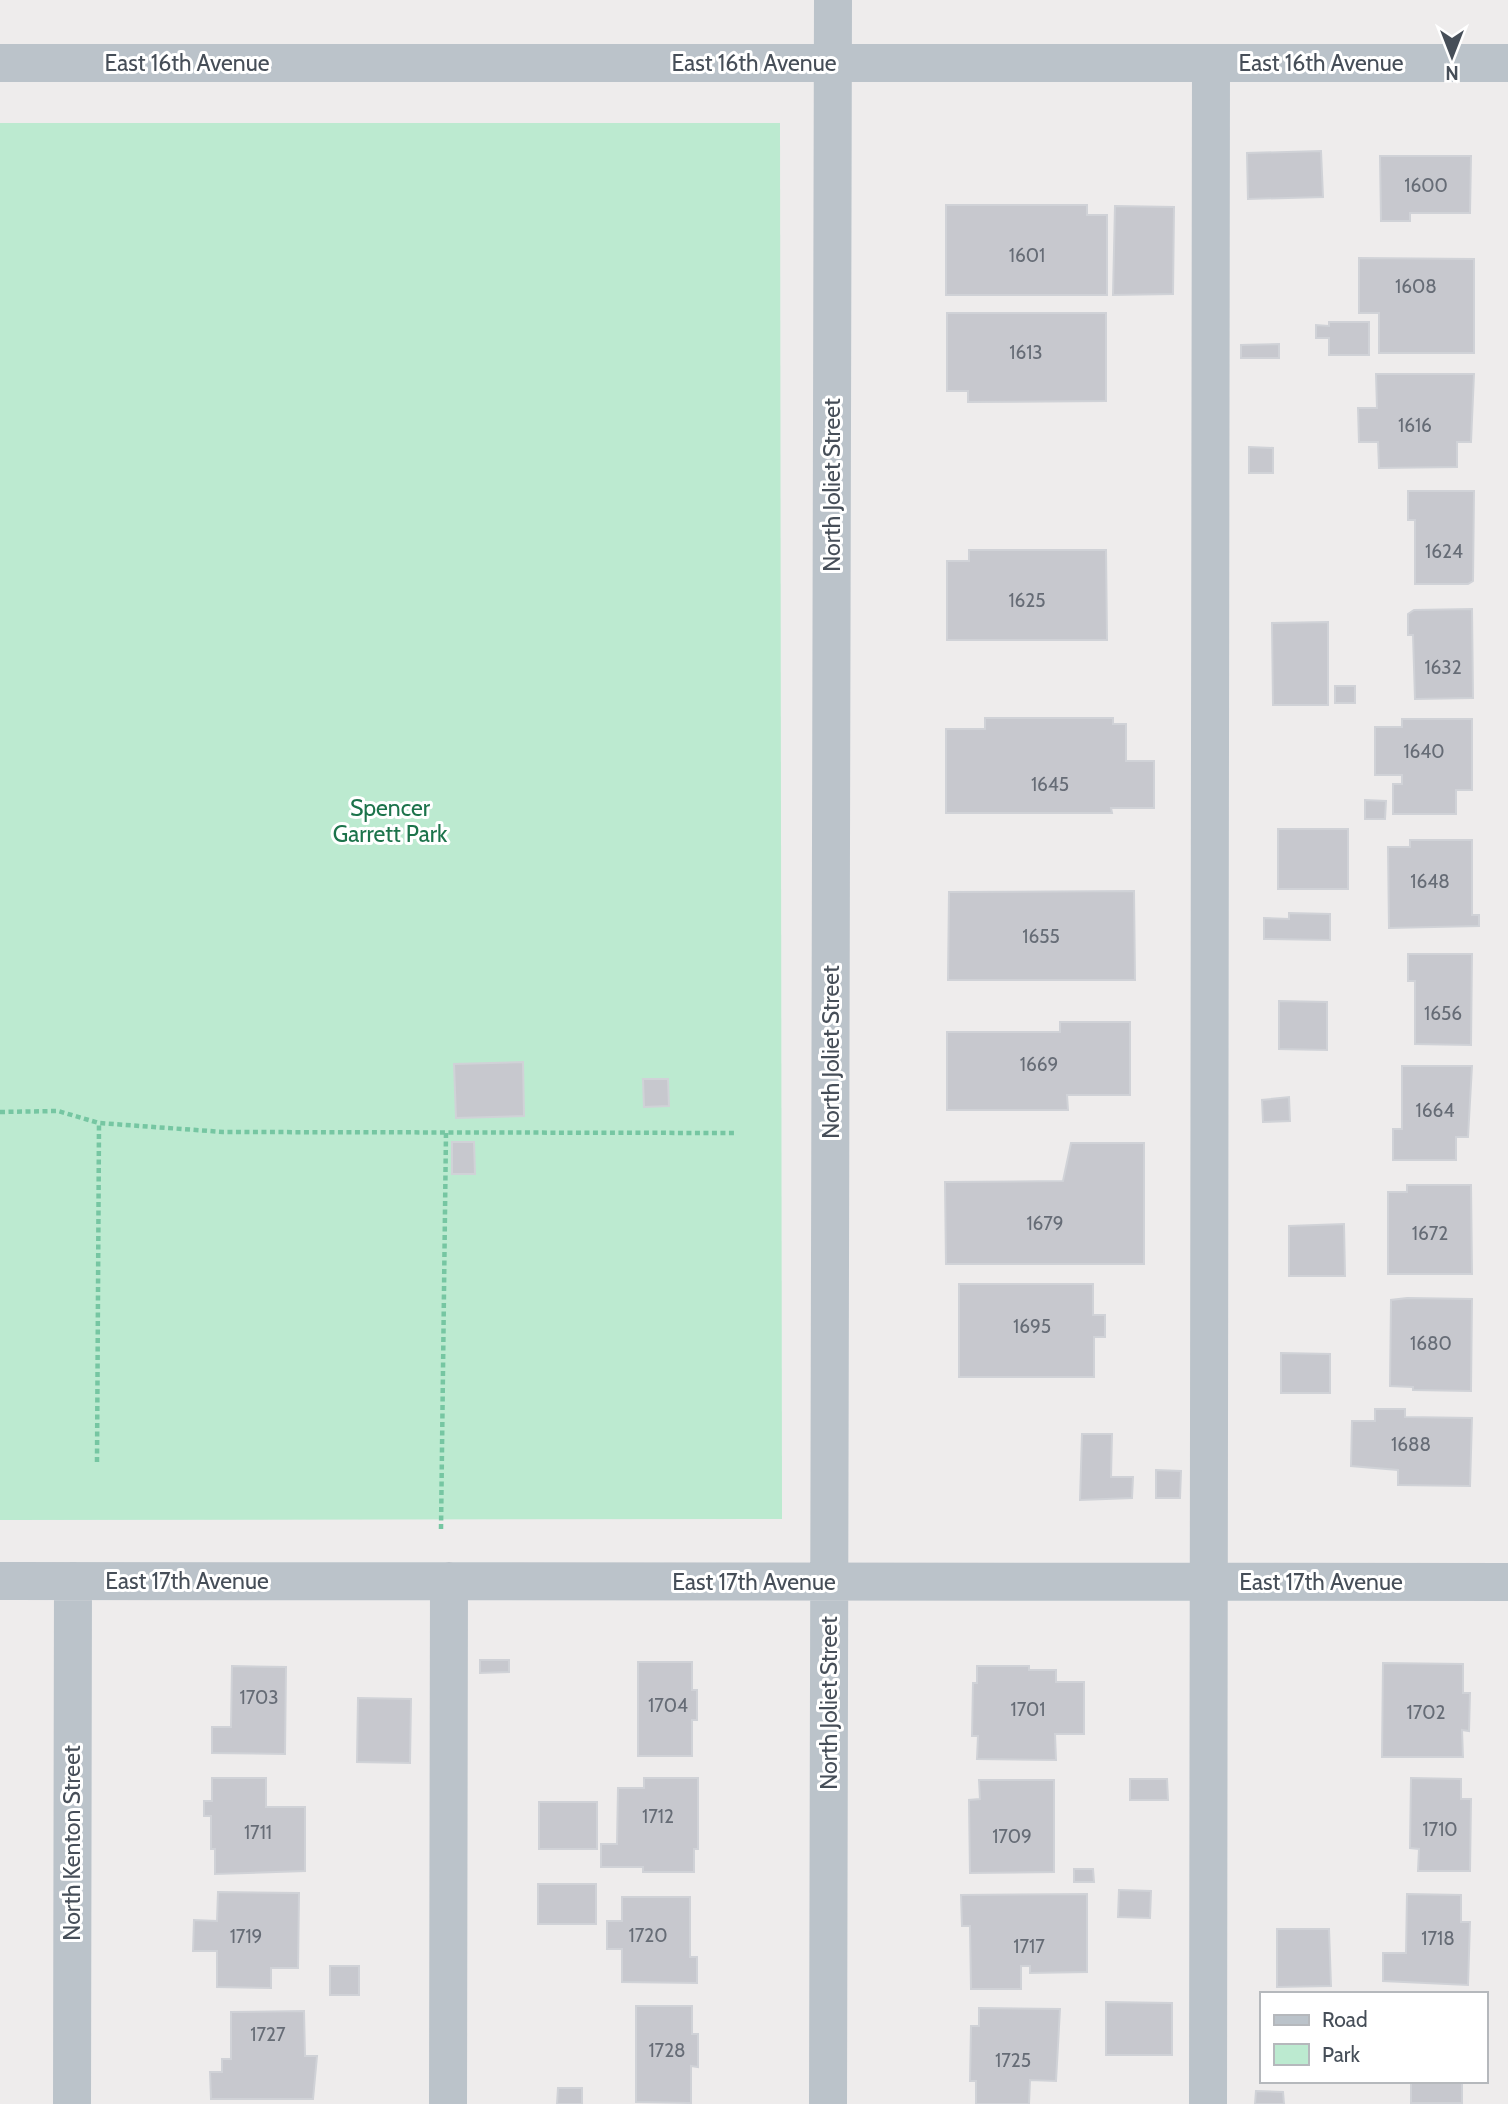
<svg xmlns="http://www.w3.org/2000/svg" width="1508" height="2104" font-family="Cabin,sans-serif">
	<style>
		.green { fill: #bcead0 }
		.building { fill: #c7c8ce; stroke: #d0d2d7; stroke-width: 2 }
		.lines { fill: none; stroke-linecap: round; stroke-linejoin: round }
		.path { stroke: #76c6a2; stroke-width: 4.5; stroke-dasharray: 5 3.5; stroke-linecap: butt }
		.minor { stroke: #bbc3ca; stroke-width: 38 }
		.labels { text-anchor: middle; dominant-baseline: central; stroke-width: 6; stroke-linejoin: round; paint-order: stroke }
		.number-label { font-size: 19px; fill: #666c76 }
		.street-label { font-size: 23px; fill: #464e58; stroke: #fff }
		.park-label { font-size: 23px; fill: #1c734b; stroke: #fff }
	</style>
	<rect width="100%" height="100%" fill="#eeecec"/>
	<path class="green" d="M 0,123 L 780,123 L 782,1519 L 0,1520 Z"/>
	<path class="building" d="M 1321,151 L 1323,197 L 1248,199 L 1247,153 Z
		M 1380,156 L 1471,156 L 1470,213 L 1410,213 L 1410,221 L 1381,221 Z
		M 946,205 L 1087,205 L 1087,215 L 1107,215 L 1107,295 L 946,295 Z
		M 1115,206 L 1174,207 L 1173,294 L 1113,295 Z
		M 1359,258 L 1474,259 L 1474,353 L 1379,353 L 1379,313 L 1359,313 Z
		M 947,313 L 1106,313 L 1106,401 L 968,402 L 968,391 L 947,391 Z
		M 1329,322 L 1369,322 L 1369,355 L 1329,355 L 1329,338 L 1316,338 L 1316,325 L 1329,326 Z
		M 1279,344 L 1279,358 L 1241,358 L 1241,345 Z
		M 1376,374 L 1474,374 L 1471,442 L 1457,442 L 1457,467 L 1379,468 L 1378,442 L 1359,442 L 1358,408 L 1377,408 Z
		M 1249,447 L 1273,448 L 1273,473 L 1249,473 Z
		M 1408,491 L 1474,491 L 1473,581 L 1468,584 L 1415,584 L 1415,520 L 1408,520 Z
		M 969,550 L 1106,550 L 1107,640 L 947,640 L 947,561 L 969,561 Z
		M 1472,609 L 1473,698 L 1415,699 L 1413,635 L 1408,635 L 1408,614 L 1414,610 Z
		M 1328,622 L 1328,705 L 1273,705 L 1272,623 Z
		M 1335,686 L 1355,686 L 1355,703 L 1335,703 Z
		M 985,718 L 1113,718 L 1113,724 L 1126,724 L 1126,761 L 1154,761 L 1154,808 L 1111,808 L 1112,813 L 946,813 L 946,729 L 985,729 Z
		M 1402,719 L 1472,719 L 1472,790 L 1456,790 L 1456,814 L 1393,814 L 1393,784 L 1402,784 L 1402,775 L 1375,775 L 1375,727 L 1402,727 Z
		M 1365,800 L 1386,801 L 1385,819 L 1365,819 Z
		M 1278,829 L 1348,829 L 1348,889 L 1278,889 Z
		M 1410,840 L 1472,840 L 1472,915 L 1479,915 L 1479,926 L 1389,928 L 1388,847 L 1410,847 Z
		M 1134,891 L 1135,980 L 948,980 L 949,892 Z
		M 1289,913 L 1330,914 L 1330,940 L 1264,939 L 1264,918 L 1289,919 Z
		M 1408,954 L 1472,954 L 1471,1045 L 1415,1044 L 1415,981 L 1408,981 Z
		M 1279,1001 L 1327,1002 L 1327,1050 L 1279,1049 Z
		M 1060,1022 L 1130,1022 L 1130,1095 L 1067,1095 L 1068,1110 L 947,1110 L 947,1032 L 1060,1032 Z
		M 523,1062 L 524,1116 L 456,1118 L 454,1064 Z
		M 1402,1066 L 1472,1066 L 1468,1137 L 1456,1137 L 1456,1160 L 1393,1160 L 1393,1129 L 1402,1129 Z
		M 643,1079 L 668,1079 L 669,1106 L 644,1107 Z
		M 1289,1097 L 1290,1121 L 1263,1122 L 1262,1100 Z
		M 452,1142 L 474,1142 L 475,1174 L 452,1174 Z
		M 1071,1143 L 1144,1143 L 1144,1264 L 946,1264 L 945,1182 L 1063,1181 Z
		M 1407,1185 L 1471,1185 L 1472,1274 L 1388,1274 L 1388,1192 L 1407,1192 Z
		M 1344,1224 L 1345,1276 L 1289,1276 L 1289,1226 Z
		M 959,1284 L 1093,1284 L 1093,1315 L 1105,1315 L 1105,1337 L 1094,1337 L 1094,1377 L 959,1377 Z
		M 1407,1298 L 1472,1299 L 1471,1391 L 1413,1390 L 1413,1387 L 1390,1386 L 1391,1300 Z
		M 1281,1353 L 1330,1354 L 1330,1393 L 1281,1393 Z
		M 1375,1409 L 1405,1409 L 1405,1417 L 1472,1418 L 1470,1486 L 1398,1485 L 1398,1470 L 1351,1466 L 1352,1421 L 1375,1421 Z
		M 1082,1434 L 1112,1434 L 1111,1477 L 1133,1477 L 1132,1498 L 1080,1500 Z
		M 1156,1470 L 1181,1471 L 1180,1498 L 1156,1498 Z
		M 480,1660 L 509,1660 L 509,1672 L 480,1673 Z
		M 638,1662 L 692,1662 L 692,1690 L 697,1690 L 697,1720 L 692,1720 L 692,1756 L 638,1756 Z
		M 1383,1663 L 1463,1664 L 1463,1693 L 1470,1693 L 1469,1731 L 1462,1730 L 1463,1757 L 1382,1757 Z
		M 232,1666 L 286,1667 L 285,1754 L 212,1753 L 212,1727 L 231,1727 Z
		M 977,1666 L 1029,1666 L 1029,1670 L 1056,1670 L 1056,1682 L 1084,1682 L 1084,1734 L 1055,1734 L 1056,1760 L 977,1759 L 978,1736 L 972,1736 L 973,1683 L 977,1683 Z
		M 358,1698 L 411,1699 L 410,1763 L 357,1762 Z
		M 212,1778 L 266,1778 L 266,1807 L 305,1807 L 305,1871 L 215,1874 L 215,1849 L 211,1849 L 211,1816 L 204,1816 L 204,1801 L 212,1801 Z
		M 644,1778 L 698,1778 L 698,1849 L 694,1849 L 694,1872 L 643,1872 L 643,1867 L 601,1867 L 601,1844 L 617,1844 L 618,1788 L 644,1788 Z
		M 1411,1778 L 1461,1779 L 1461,1799 L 1471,1799 L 1470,1871 L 1418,1871 L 1419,1849 L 1410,1848 Z
		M 1130,1779 L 1167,1779 L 1168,1800 L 1130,1800 Z
		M 979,1780 L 1054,1780 L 1054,1872 L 970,1873 L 969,1800 L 980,1799 Z
		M 539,1802 L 597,1802 L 597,1849 L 539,1849 Z
		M 1074,1869 L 1093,1869 L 1094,1882 L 1074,1882 Z
		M 538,1884 L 596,1884 L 596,1924 L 538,1924 Z
		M 1119,1890 L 1151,1891 L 1150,1918 L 1118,1917 Z
		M 218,1892 L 299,1893 L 298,1968 L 271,1968 L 271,1988 L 217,1987 L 217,1951 L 193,1951 L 194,1920 L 217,1921 Z
		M 1087,1894 L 1087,1972 L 1030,1973 L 1030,1966 L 1021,1966 L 1021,1989 L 971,1989 L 970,1926 L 962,1926 L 961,1895 Z
		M 1407,1894 L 1461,1895 L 1461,1922 L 1470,1922 L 1468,1985 L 1383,1981 L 1383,1953 L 1406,1953 Z
		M 622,1897 L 690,1897 L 690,1957 L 697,1957 L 697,1983 L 622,1982 L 622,1949 L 607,1949 L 607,1921 L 622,1921 Z
		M 1277,1929 L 1329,1929 L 1331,1986 L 1277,1987 Z
		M 330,1966 L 359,1966 L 359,1995 L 330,1995 Z
		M 1106,2002 L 1172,2003 L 1172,2055 L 1106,2055 Z
		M 636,2006 L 692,2006 L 692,2034 L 698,2034 L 698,2067 L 691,2066 L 691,2103 L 636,2102 Z
		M 979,2008 L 1060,2009 L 1056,2081 L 1030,2080 L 1029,2104 L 976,2104 L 976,2081 L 970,2081 L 971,2026 L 979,2026 Z
		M 304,2011 L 305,2056 L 317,2056 L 313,2099 L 211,2099 L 210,2072 L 222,2072 L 222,2059 L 231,2059 L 231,2012 Z
		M 1462,2081 L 1462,2103 L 1411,2103 L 1411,2083 L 1384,2082 Z
		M 558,2088 L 582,2088 L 582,2104 L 557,2104 Z
		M 1256,2091 L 1283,2092 L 1284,2104 L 1255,2104 Z"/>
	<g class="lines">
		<path class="path" d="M 0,1112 L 58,1111 L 99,1123 L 223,1132 L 735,1133
			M 97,1462 L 99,1123
			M 441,1529 L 446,1132"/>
		<path class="minor" d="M 0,63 L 1508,63
			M 0,1581 L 1508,1582
			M 72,2104 L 73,1581
			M 448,2104 L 449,1581
			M 828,2104 L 833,0
			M 1208,2104 L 1211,63"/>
	</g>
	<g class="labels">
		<g class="number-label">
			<text x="1426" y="185">1600</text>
			<text x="1027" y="255">1601</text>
			<text x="1416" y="286">1608</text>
			<text x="1026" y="352">1613</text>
			<text x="1415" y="425">1616</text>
			<text x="1444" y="551">1624</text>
			<text x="1027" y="600">1625</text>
			<text x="1443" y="667">1632</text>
			<text x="1424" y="751">1640</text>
			<text x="1050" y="784">1645</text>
			<text x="1430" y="881">1648</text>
			<text x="1041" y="936">1655</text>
			<text x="1443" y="1013">1656</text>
			<text x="1039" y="1064">1669</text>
			<text x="1435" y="1110">1664</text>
			<text x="1045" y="1223">1679</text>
			<text x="1430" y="1233">1672</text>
			<text x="1032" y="1326">1695</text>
			<text x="1431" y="1343">1680</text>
			<text x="1411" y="1444">1688</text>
			<text x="259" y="1697">1703</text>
			<text x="668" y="1705">1704</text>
			<text x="1028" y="1709">1701</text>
			<text x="1426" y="1712">1702</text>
			<text x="658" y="1816">1712</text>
			<text x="1440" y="1829">1710</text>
			<text x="258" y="1832">1711</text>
			<text x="1012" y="1836">1709</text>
			<text x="648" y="1935">1720</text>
			<text x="246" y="1936">1719</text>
			<text x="1438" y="1938">1718</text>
			<text x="1029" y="1946">1717</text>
			<text x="268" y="2034">1727</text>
			<text x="667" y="2050">1728</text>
			<text x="1013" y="2060">1725</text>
		</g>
		<g class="street-label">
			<text x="187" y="63">East 16th Avenue</text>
			<text x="754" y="63">East 16th Avenue</text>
			<text x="1321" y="63">East 16th Avenue</text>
			<text transform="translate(832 485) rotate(-90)">North Joliet Street</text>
			<text transform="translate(831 1052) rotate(-90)">North Joliet Street</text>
			<text x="187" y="1581">East 17th Avenue</text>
			<text x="754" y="1582">East 17th Avenue</text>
			<text x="1321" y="1582">East 17th Avenue</text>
			<text transform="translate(829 1703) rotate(-90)">North Joliet Street</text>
			<text transform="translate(72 1843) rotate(-90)">North Kenton Street</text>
		</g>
		<g class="park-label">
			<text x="390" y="808">Spencer<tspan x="390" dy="26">Garrett Park</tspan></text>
		</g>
	</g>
	<rect x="1260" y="1992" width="228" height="91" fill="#ffffff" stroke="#b5b8bc" stroke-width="2"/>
	<rect x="1274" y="2015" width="35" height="10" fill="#bbc3ca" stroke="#b5b8bc" stroke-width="2"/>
	<text x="1322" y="2027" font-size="21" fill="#464e58">Road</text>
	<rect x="1274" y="2044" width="35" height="21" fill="#bcead0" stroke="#b5b8bc" stroke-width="2"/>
	<text x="1322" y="2062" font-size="21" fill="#464e58">Park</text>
	<g transform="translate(1452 56) rotate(180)" stroke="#ffffff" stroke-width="5" paint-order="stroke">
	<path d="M0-5L12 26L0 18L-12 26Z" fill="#464e58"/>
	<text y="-10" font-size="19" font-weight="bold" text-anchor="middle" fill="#464e58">N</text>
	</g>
</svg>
